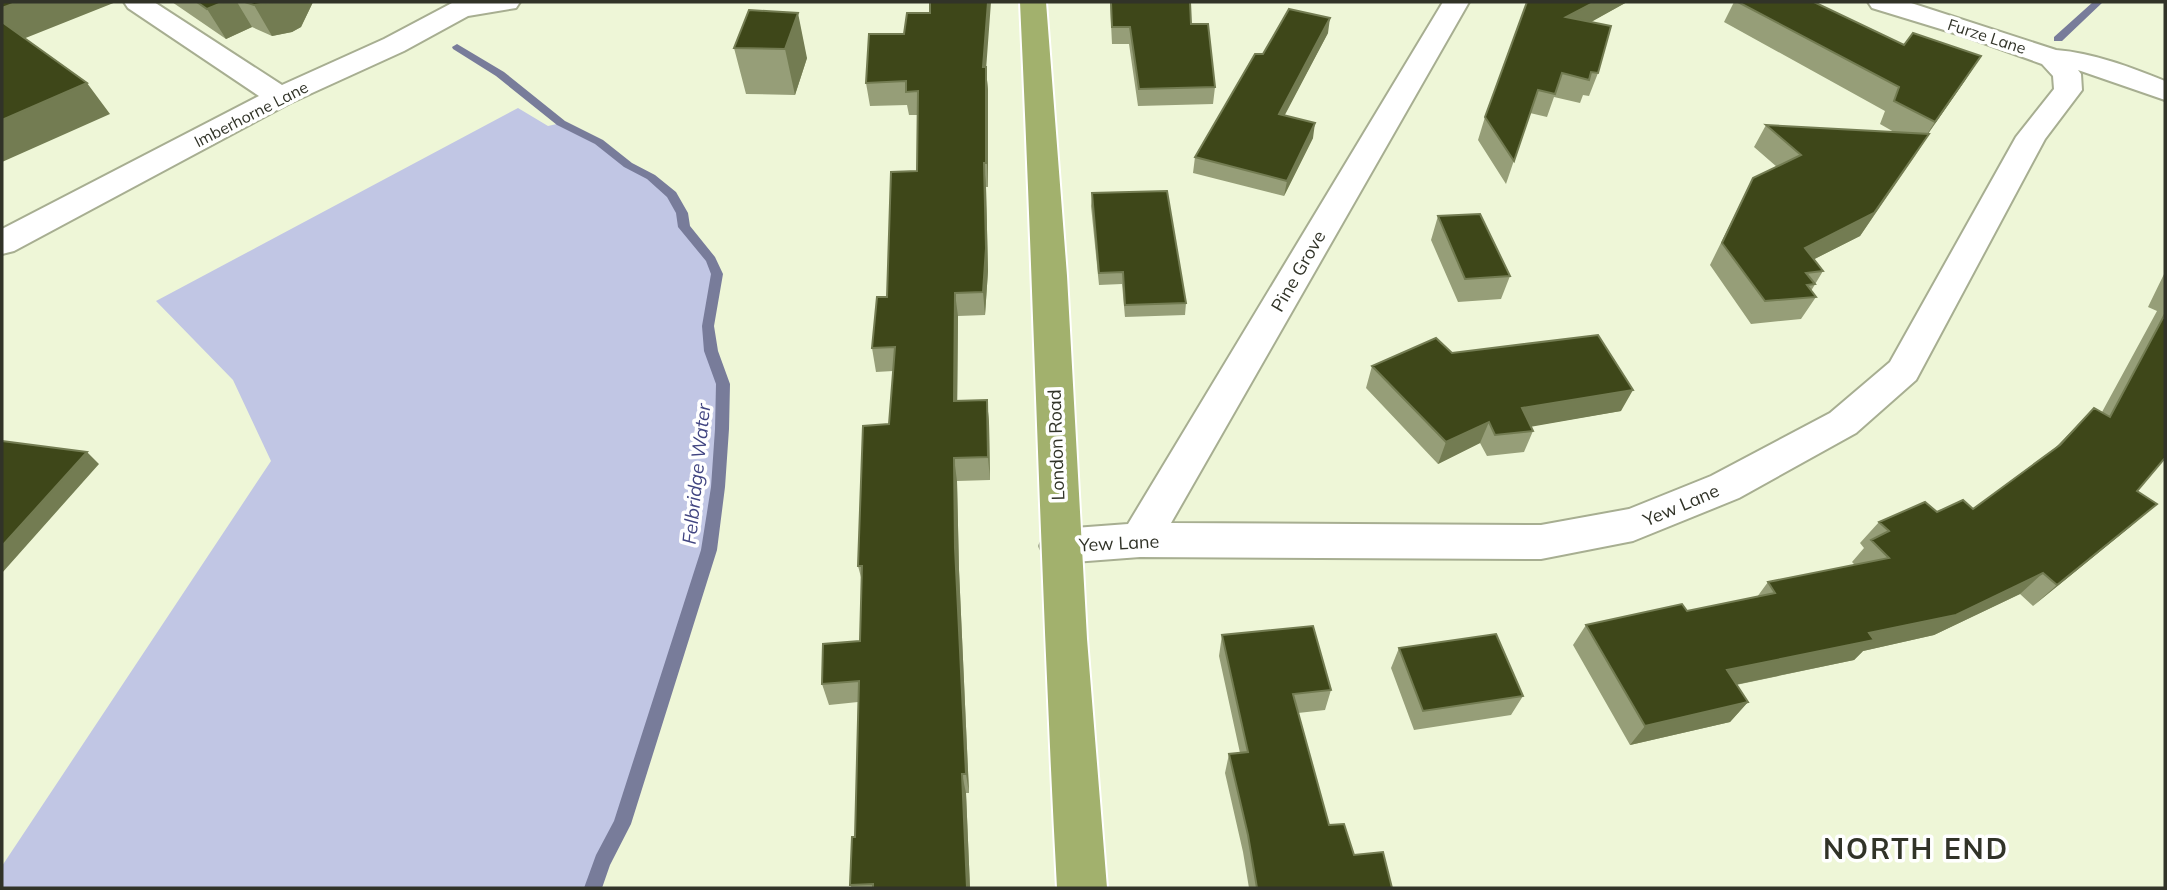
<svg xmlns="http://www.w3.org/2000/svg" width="2167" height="890" font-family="Mulish,sans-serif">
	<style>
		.green { fill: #c1c6e4 }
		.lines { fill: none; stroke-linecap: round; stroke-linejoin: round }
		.stream { fill: #787c9a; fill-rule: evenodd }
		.minor-casing { stroke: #a7ae91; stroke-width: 4 }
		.highway-casing { stroke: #fff; stroke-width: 4 }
		.minor { fill: #fff; fill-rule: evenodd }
		.highway { fill: #a2b16d; fill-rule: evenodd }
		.wall { fill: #969e78 }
		.shaded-wall { fill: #737c52 }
		.building { fill: #3e4719; stroke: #737c52; stroke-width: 2 }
		.labels { text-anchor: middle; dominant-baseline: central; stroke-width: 7; stroke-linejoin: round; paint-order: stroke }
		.far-street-label { font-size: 16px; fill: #313328; stroke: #fff }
		.street-label { font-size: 18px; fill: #313328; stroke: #fff }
		.water-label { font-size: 19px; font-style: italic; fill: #414581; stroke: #fff }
		.near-district-label { font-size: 28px; font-weight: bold; letter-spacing: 2px; fill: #313328; stroke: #fff }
	</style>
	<rect width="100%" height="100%" fill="#eef6d7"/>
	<path class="green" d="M 518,108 L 548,126 L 561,123 L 599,142 L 628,165 L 651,177 L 672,195 L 682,213 L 684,227 L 711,260 L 717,274 L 708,326 L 711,351 L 723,384 L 722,429 L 718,487 L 709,550 L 622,824 L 602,861 L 593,888 L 2,888 L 2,866 L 271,461 L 233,380 L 156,301 Z"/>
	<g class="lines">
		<path class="stream" d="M 2093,2 L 2103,2 L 2062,41 L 2054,41 L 2054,37 Z
			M 457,44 L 504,72 L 565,121 L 603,140 L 632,163 L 655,175 L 676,192 L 688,213 L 690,226 L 715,257 L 723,274 L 714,326 L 718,351 L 730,384 L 729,429 L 725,487 L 717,550 L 631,824 L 610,865 L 602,888 L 584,888 L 596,855 L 614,821 L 701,550 L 711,487 L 715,429 L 716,384 L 704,351 L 702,326 L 711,274 L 706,261 L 678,227 L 676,213 L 667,197 L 647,179 L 624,167 L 595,144 L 557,125 L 496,76 L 453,49 L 452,47 Z"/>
		<defs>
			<path id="minor" d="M 124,2 L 154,2 L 282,85 L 384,39 L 452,3 L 520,2 L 516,8 L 468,16 L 404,51 L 290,103 L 14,251 L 2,254 L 2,229 L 259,96 L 128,8 Z
				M 1443,2 L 1469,2 L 1171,523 L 1541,525 L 1629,509 L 1711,476 L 1830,413 L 1890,362 L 2016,137 L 2054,89 L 2053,76 L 2042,64 L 1967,37 L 1872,8 L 1868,2 L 1908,2 L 2056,50 C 2094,53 2130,67 2165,81 L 2165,100 L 2078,70 L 2081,74 L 2082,90 L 2045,139 L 1916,380 L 1856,433 L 1739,498 L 1633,541 L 1541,559 L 1140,557 L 1061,563 L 1046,558 L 1040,546 L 1046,534 L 1061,529 L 1128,524 Z"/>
			<path id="highway" d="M 1020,2 L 1046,2 L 1067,276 L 1087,639 L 1107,888 L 1057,888 C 1041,593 1034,297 1020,2 Z"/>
		</defs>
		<use href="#minor" class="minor-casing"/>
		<use href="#highway" class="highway-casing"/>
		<use href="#minor" class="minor"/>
		<use href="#highway" class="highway"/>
	</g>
	<path class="wall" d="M 172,2 L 313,2 L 301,27 L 292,32 L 272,36 L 252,27 L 226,39 Z
		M 1110,2 L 1190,2 L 1191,24 L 1215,87 L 1213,104 L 1138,106 L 1129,44 L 1112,44 Z
		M 1527,2 L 1627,2 L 1590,22 L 1598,73 L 1589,96 L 1583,95 L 1580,103 L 1554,97 L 1547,117 L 1530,113 L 1506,184 L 1478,140 L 1485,117 Z
		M 1734,2 L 1814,2 L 1966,79 L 1928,134 L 1929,134 L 1915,156 L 1860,236 L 1814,259 L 1823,271 L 1811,291 L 1816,297 L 1801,319 L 1751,324 L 1710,265 L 1753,178 L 1777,167 L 1754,147 L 1766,125 L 1894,132 L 1880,124 L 1885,111 L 1724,22 Z
		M 749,10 L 807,58 L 795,95 L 746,94 L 734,48 Z
		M 1328,33 L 1284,115 L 1313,138 L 1284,196 L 1193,173 L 1195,157 L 1263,54 Z
		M 986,70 L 988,90 L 988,187 L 986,187 L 988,271 L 985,315 L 958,316 L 957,401 L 987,400 L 989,423 L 990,480 L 957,481 L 959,570 L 969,793 L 966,793 L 970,888 L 852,888 L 850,885 L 855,837 L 858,702 L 829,705 L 822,684 L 860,641 L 862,581 L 858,566 L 889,424 L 893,371 L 876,372 L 872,348 L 887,297 L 917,171 L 918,115 L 909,115 L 907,105 L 870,106 L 866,83 Z
		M 1092,193 L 1186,303 L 1185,315 L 1125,317 L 1122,284 L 1099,285 L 1091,206 Z
		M 1438,216 L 1510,276 L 1501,299 L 1458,302 L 1431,240 Z
		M 2165,272 L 2165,458 L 2137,491 L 2131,526 L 2033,606 L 2020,594 L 1934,635 L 1863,651 L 1854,660 L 1736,685 L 1748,702 L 1730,722 L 1630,745 L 1573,645 L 1586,625 L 1687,611 L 1757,597 L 1768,582 L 1855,565 L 1852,562 L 1864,548 L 1860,543 L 1879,522 L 1937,512 L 1973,509 L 2055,448 L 2094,408 L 2102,412 L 2157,311 L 2148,307 Z
		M 1452,353 L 1621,411 L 1531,426 L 1533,431 L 1524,452 L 1487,456 L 1480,443 L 1438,464 L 1366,388 L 1372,366 Z
		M 1222,635 L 1331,690 L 1325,710 L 1298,713 L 1329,825 L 1354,855 L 1392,888 L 1249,888 L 1243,852 L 1225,773 L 1229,754 L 1240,753 L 1219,656 Z
		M 1399,648 L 1523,696 L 1511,715 L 1414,730 L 1391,668 Z"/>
	<path class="shaded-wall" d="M 18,2 L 116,2 L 13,43 L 2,29 L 2,8 Z
		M 224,2 L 237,2 L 252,27 L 226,39 L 207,9 Z
		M 273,2 L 313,2 L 301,27 L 292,32 L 272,36 L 254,5 Z
		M 988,2 L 991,2 L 986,70 L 988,90 L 988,187 L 983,67 Z
		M 1595,2 L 1627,2 L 1559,40 L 1566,17 Z
		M 798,13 L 807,58 L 795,95 L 785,49 Z
		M 1330,18 L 1328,33 L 1277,130 L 1279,114 Z
		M 1981,56 L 1966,79 L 1920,145 L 1935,122 Z
		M 87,83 L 110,114 L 2,162 L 2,120 Z
		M 1315,123 L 1313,138 L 1284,196 L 1287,181 Z
		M 1929,134 L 1860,236 L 1791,271 L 1805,248 Z
		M 984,163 L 986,187 L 988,271 L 985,315 L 983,292 Z
		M 955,293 L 958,316 L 957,425 L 954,401 Z
		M 1633,390 L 1621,411 L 1512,430 L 1522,408 Z
		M 987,400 L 989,423 L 990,480 L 988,457 Z
		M 1489,422 L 1480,443 L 1438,464 L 1446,442 Z
		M 87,452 L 99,464 L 2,573 L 2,546 Z
		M 954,458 L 957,481 L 959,570 L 969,793 L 966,774 L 955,548 Z
		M 2157,504 L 2131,526 L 2033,606 L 2057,585 Z
		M 2043,573 L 2020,594 L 1934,635 L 1863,651 L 1854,660 L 1710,690 L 1727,670 Z
		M 1748,702 L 1730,722 L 1630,745 L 1645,726 Z
		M 962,774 L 966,793 L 970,888 L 967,888 Z"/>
	<path class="building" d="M 2,2 L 18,2 L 2,8 Z
		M 197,2 L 224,2 L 207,9 Z
		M 245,2 L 273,2 L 254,5 Z
		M 930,2 L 988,2 L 983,67 L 986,67 L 986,163 L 984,163 L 986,248 L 983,292 L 955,293 L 954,401 L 987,400 L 988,457 L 954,458 L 955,548 L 966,774 L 962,774 L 967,888 L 873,888 L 873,884 L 850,885 L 852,837 L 855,837 L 859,681 L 822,684 L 823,644 L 860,641 L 862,566 L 858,566 L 863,426 L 889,424 L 895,347 L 872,348 L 877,297 L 887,297 L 891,172 L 917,171 L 918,91 L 906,92 L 906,81 L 866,83 L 869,34 L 904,34 L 907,13 L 930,13 Z
		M 1111,2 L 1190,2 L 1191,24 L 1208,24 L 1215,87 L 1139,89 L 1130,27 L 1112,27 Z
		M 1527,2 L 1595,2 L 1566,17 L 1611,26 L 1598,73 L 1591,72 L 1589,80 L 1562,73 L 1555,94 L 1538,90 L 1514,161 L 1485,117 Z
		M 1738,2 L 1814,2 L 1904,45 L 1913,33 L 1981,56 L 1935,122 L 1894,101 L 1899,87 Z
		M 1289,9 L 1330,18 L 1279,114 L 1315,123 L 1287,181 L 1195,157 L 1255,54 L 1263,54 Z
		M 749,10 L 798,13 L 785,49 L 734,48 Z
		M 2,22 L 87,83 L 2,120 Z
		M 1766,125 L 1929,134 L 1874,213 L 1805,248 L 1823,271 L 1806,273 L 1815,284 L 1807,285 L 1816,297 L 1765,301 L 1722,243 L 1753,178 L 1801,155 Z
		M 1167,191 L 1186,303 L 1125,305 L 1123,272 L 1099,273 L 1092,193 Z
		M 1480,214 L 1510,276 L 1465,279 L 1438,216 Z
		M 2165,314 L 2165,458 L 2137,491 L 2157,504 L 2057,585 L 2043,573 L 1956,615 L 1869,633 L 1874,640 L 1727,670 L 1748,702 L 1645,726 L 1586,625 L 1682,604 L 1687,611 L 1775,593 L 1768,582 L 1889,558 L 1871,540 L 1889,531 L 1879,522 L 1925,502 L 1937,512 L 1963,500 L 1973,509 L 2060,445 L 2094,408 L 2110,417 Z
		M 1598,335 L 1633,390 L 1522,408 L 1533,431 L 1495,435 L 1489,422 L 1446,442 L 1372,366 L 1436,338 L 1452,353 Z
		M 2,441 L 87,452 L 2,546 Z
		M 1313,626 L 1331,690 L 1293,694 L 1329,825 L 1344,824 L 1354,855 L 1383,852 L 1392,888 L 1257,888 L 1248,835 L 1229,754 L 1248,752 L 1222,635 Z
		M 1496,634 L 1523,696 L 1423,711 L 1399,648 Z"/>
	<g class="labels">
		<g class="far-street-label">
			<text transform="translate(1987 36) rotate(18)">Furze Lane</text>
			<text transform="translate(251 114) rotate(-27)">Imberhorne Lane</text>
		</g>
		<g class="street-label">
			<text transform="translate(1298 271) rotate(-60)">Pine Grove</text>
			<text transform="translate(1056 445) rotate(-92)">London Road</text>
			<text transform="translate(1681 505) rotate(-23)">Yew Lane</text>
			<text transform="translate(1119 543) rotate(-3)">Yew Lane</text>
		</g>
		<g class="water-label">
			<text transform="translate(696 474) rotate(-84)">Felbridge Water</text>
		</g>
		<g class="near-district-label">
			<text x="1916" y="848">NORTH END</text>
		</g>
	</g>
	<rect width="2167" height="890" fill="none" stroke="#313328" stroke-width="7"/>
</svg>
